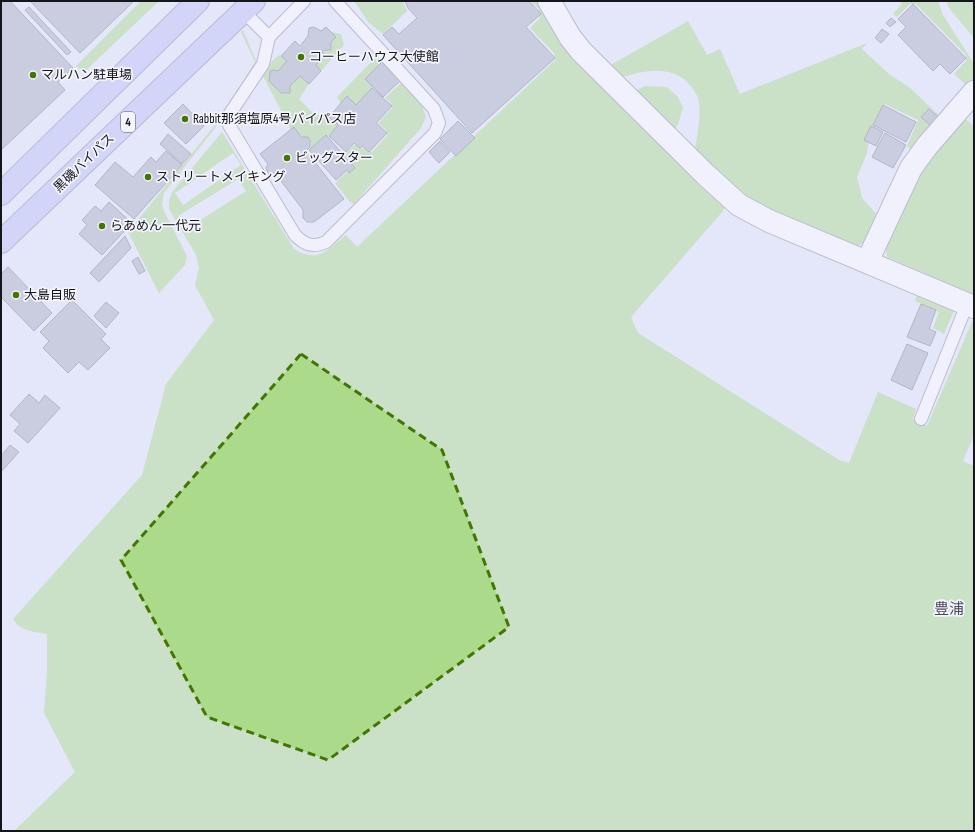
<svg xmlns="http://www.w3.org/2000/svg" width="975" height="832" font-family="'Sofia Sans Condensed','Noto Sans JP',sans-serif">
	<style>
		.green { fill: #abda8a; fill-rule: evenodd }
		.building { fill: #acadc0; stroke: #78798a }
		.lines { fill: none; stroke-linecap: round; stroke-linejoin: round }
		.lane-casing { stroke: #88899b; stroke-width: 14 }
		.street-casing { stroke: #88899b; stroke-width: 24 }
		.highway-casing { stroke: #8385a9; stroke-width: 24 }
		.lane { stroke: #fff; stroke-width: 12 }
		.street { stroke: #fff; stroke-width: 22 }
		.highway { stroke: #bec1f5; stroke-width: 22 }
		.marked { fill: none; stroke: #427600; stroke-width: 3; stroke-dasharray: 8 5; stroke-linejoin: round }
		.poi-dot { fill: #427600; stroke: #f3f4fc; stroke-width: 1.5 }
		.labels { text-anchor: middle; dominant-baseline: central; stroke-width: 3.5; stroke-linejoin: round; paint-order: stroke }
		.shield { fill: #f3f4fc; stroke: #58595f; stroke-width: 1 }
		.shield-label { font-size: 12px; font-weight: bold; fill: #15161c }
		.poi-label { font-size: 13px; fill: #15161c; stroke: #f3f4fc; text-anchor: start }
		.street-label { font-size: 13px; fill: #15161c; stroke: #f3f4fc }
		.quarter-label { font-size: 15px; fill: #4a4b5b; stroke: #f3f4fc }
	</style>
	<rect width="100%" height="100%" fill="#e4e6f9"/>
	<path class="green" d="M 141,1 L 159,1 L 84,72 L 76,66 Z
		M 354,1 L 403,1 L 407,11 L 383,34 L 369,23 Z
		M 531,1 L 544,1 L 726,206 L 723,211 L 631,317 L 638,333 L 839,460 L 849,463 L 878,392 L 916,409 L 913,419 L 927,426 L 974,317 L 974,435 L 963,461 L 974,466 L 974,831 L 14,831 L 75,772 L 44,713 L 47,671 L 47,634 C 34,632 20,631 13,619 L 142,475 L 166,384 L 214,320 L 195,285 L 199,268 L 196,255 L 169,209 L 169,201 L 172,192 L 222,132 L 294,249 C 318,264 327,250 346,235 L 357,247 L 555,60 L 554,53 L 530,28 L 540,18 L 538,8 ZM 233,153 L 241,165 L 183,205 L 175,193 ZM 238,179 L 246,191 L 186,229 L 178,216 Z
		M 900,1 L 938,1 L 943,15 L 974,64 L 974,84 L 965,84 L 954,74 L 966,61 L 966,55 L 916,4 L 910,4 L 897,17 L 893,14 L 902,4 Z
		M 946,1 L 974,1 L 974,38 L 949,8 Z
		M 688,21 L 707,55 L 720,49 L 740,94 L 867,43 L 862,49 L 890,75 L 909,87 L 942,118 L 912,150 L 907,146 L 918,120 L 885,104 L 868,145 L 867,153 L 857,177 L 862,198 L 879,217 C 871,234 871,245 850,247 L 743,197 L 694,154 C 697,137 701,119 699,102 C 698,95 693,88 688,83 C 670,64 640,71 618,79 L 575,32 L 609,66 ZM 929,109 L 938,117 L 930,125 L 921,117 Z
		M 243,30 L 257,63 L 215,128 L 164,193 L 162,204 L 164,211 L 187,256 L 185,265 L 159,293 L 128,232 L 215,125 L 255,62 L 241,32 Z
		M 331,32 L 341,34 L 344,45 L 321,71 L 316,65 L 325,55 L 322,52 L 325,50 L 331,50 Z
		M 279,55 L 287,61 L 278,71 L 273,70 L 270,71 L 269,81 C 275,87 280,96 290,93 L 290,86 L 300,76 L 309,84 L 299,99 L 313,113 L 321,116 L 325,113 L 338,125 L 327,137 L 309,150 C 312,145 311,141 308,137 L 301,137 L 294,128 L 291,130 L 263,76 C 265,68 272,61 279,55 Z
		M 377,56 L 382,62 L 365,79 L 373,87 L 356,105 L 347,97 L 341,104 L 337,97 Z
		M 401,83 L 422,106 L 426,117 L 421,128 L 354,204 L 349,201 L 335,183 L 351,168 L 352,163 L 345,154 L 354,145 L 372,152 L 387,136 L 386,130 L 378,123 L 392,108 L 391,103 L 385,98 Z
		M 645,86 L 667,87 L 678,97 L 683,108 L 678,124 L 673,132 L 633,92 Z
		M 965,118 L 973,126 L 974,130 L 974,295 L 887,257 L 885,242 L 922,162 Z
		M 918,293 L 955,308 L 944,334 L 933,328 L 939,312 L 915,301 Z"/>
	<path class="building" d="M 1,1 L 10,1 L 73,68 L 58,82 L 65,90 L 1,150 Z
		M 30,1 L 134,1 L 80,53 Z
		M 405,1 L 529,1 L 541,14 L 526,27 L 555,58 L 472,133 L 383,35 L 392,27 L 399,34 L 417,18 L 408,8 Z
		M 913,4 L 966,58 L 950,74 L 940,64 L 933,71 L 898,35 L 906,27 L 898,19 Z
		M 29,7 L 71,52 L 67,55 L 25,10 Z
		M 891,18 L 896,22 L 890,27 L 886,23 Z
		M 314,27 L 321,31 L 326,27 L 336,37 L 331,42 L 331,50 L 325,50 L 322,52 L 325,55 L 316,65 L 321,71 L 309,84 L 300,76 L 290,86 L 290,93 L 281,93 L 269,81 L 270,71 L 273,70 L 278,71 L 287,61 L 281,56 L 295,41 L 300,46 L 308,36 L 309,28 Z
		M 882,29 L 889,34 L 881,43 L 875,38 Z
		M 382,62 L 400,81 L 383,97 L 365,79 Z
		M 372,88 L 392,106 L 376,123 L 387,133 L 369,152 L 362,146 L 360,148 L 354,143 L 346,152 L 329,136 L 338,125 L 329,117 L 347,96 L 356,105 Z
		M 183,104 L 204,126 L 186,144 L 164,123 Z
		M 883,105 L 916,122 L 906,142 L 873,125 Z
		M 929,109 L 938,117 L 930,125 L 921,117 Z
		M 458,121 L 475,138 L 456,156 L 440,139 Z
		M 871,126 L 883,132 L 876,146 L 864,140 Z
		M 294,127 L 301,137 L 308,137 L 310,140 L 310,147 L 306,151 L 344,199 L 314,222 L 307,222 L 303,218 L 303,210 L 278,177 L 269,175 L 266,168 L 268,164 L 260,154 Z
		M 885,133 L 906,145 L 893,168 L 872,157 Z
		M 168,134 L 191,154 L 182,164 L 160,144 Z
		M 326,135 L 355,168 L 349,173 L 347,170 L 336,180 L 309,150 Z
		M 440,141 L 450,152 L 439,163 L 429,152 Z
		M 166,151 L 182,165 L 134,219 L 95,185 L 115,162 L 133,177 L 151,157 L 156,162 Z
		M 109,202 L 132,223 L 102,255 L 79,234 L 87,225 L 82,220 L 95,206 L 101,211 Z
		M 125,236 L 131,248 L 99,282 L 90,273 Z
		M 138,257 L 145,271 L 139,274 L 132,261 Z
		M 8,267 L 52,313 L 34,331 L 1,297 L 1,274 Z
		M 72,300 L 106,334 L 101,339 L 110,348 L 88,370 L 79,362 L 68,373 L 43,348 L 49,341 L 40,332 Z
		M 106,302 L 119,313 L 106,328 L 94,316 Z
		M 921,304 L 936,310 L 929,329 L 936,332 L 930,346 L 907,337 Z
		M 907,344 L 928,353 L 912,390 L 891,380 Z
		M 29,394 L 39,403 L 45,395 L 60,408 L 28,443 L 14,431 L 20,424 L 10,415 Z
		M 10,445 L 19,452 L 1,472 L 1,456 Z"/>
	<g class="lines">
		<defs>
			<path id="lane" d="M 304,1 L 269,37 L 263,64 L 229,115 L 229,125 L 295,235 C 305,245 313,248 326,242 L 435,133 L 439,123 L 434,109 L 335,1
				M 244,12 L 269,37
				M 921,419 L 967,304"/>
			<path id="street" d="M 549,1 L 570,37 L 581,51 L 705,174 L 739,205 L 769,221 L 974,307
				M 867,262 L 911,168 L 927,146 L 974,92"/>
			<path id="highway" d="M 1,194 L 198,1
				M 1,242 L 254,1"/>
		</defs>
		<use href="#lane" class="lane-casing"/>
		<use href="#street" class="street-casing"/>
		<use href="#highway" class="highway-casing"/>
		<use href="#lane" class="lane"/>
		<use href="#street" class="street"/>
		<use href="#highway" class="highway"/>
	</g>
	<path d="M0 0H975V832H0ZM 301,354 L 442,450 L 509,627 L 328,760 L 207,717 L 121,560 Z" fill="#e4e6f9" fill-opacity=".55" fill-rule="evenodd"/>
	<path class="marked" d="M 301,354 L 442,450 L 509,627 L 328,760 L 207,717 L 121,560 Z"/>
	<g class="poi-dot">
		<circle cx="301" cy="57" r="4"/>
		<circle cx="33" cy="75" r="4"/>
		<circle cx="185" cy="119" r="4"/>
		<circle cx="287" cy="158" r="4"/>
		<circle cx="148" cy="177" r="4"/>
		<circle cx="102" cy="226" r="4"/>
		<circle cx="16" cy="295" r="4"/>
	</g>
	<g class="labels">
		<rect class="shield" x="121" y="112" width="14" height="20" rx="3"/>
		<g class="shield-label">
			<text x="128" y="122">4</text>
		</g>
		<g class="poi-label">
			<text x="309" y="57">コーヒーハウス大使館</text>
			<text x="41" y="75">マルハン駐車場</text>
			<text x="193" y="119">Rabbit那須塩原4号バイパス店</text>
			<text x="295" y="158">ビッグスター</text>
			<text x="156" y="177">ストリートメイキング</text>
			<text x="110" y="226">らあめん一代元</text>
			<text x="24" y="295">大島自販</text>
		</g>
		<g class="street-label">
			<text transform="translate(84 163) rotate(-44)">黒磯バイパス</text>
		</g>
		<g class="quarter-label">
			<text x="949" y="609">豊浦</text>
		</g>
	</g>
	<rect width="975" height="832" fill="none" stroke="#15161c" stroke-width="4"/>
</svg>
